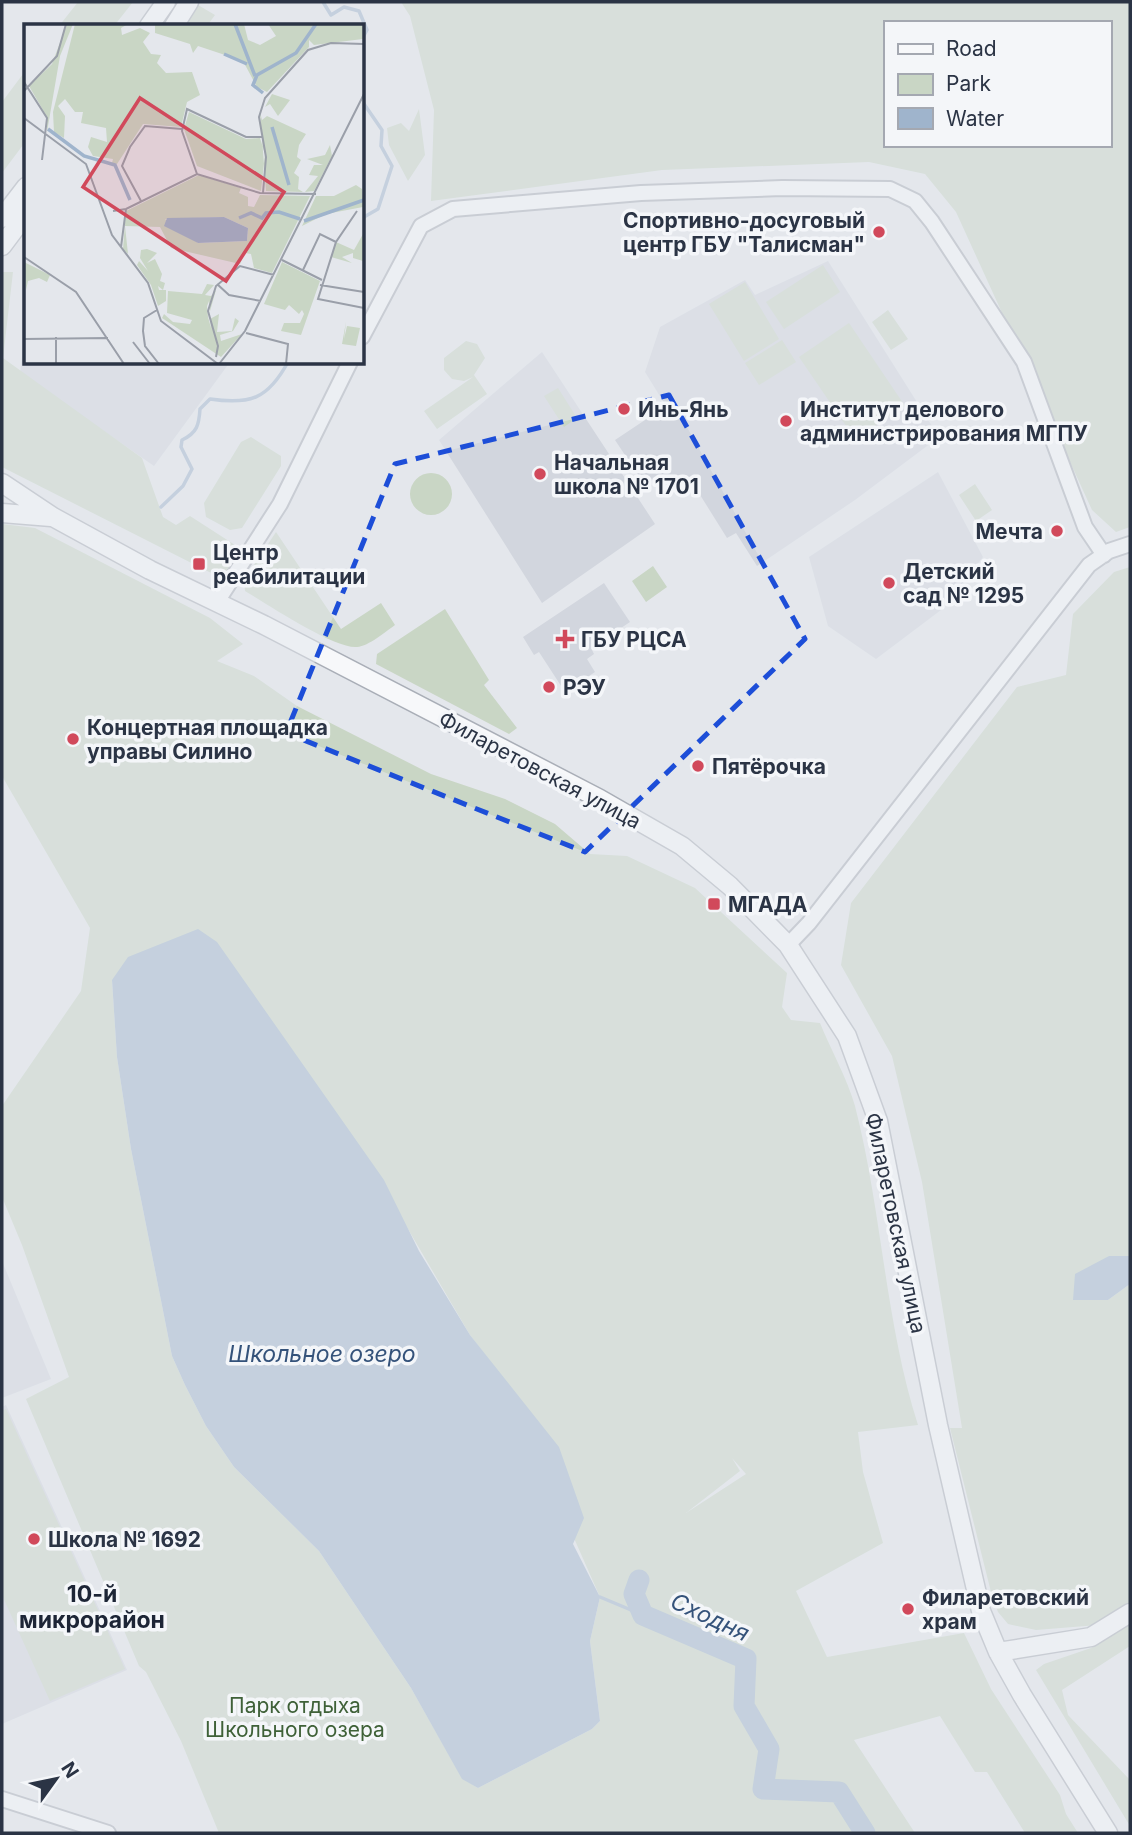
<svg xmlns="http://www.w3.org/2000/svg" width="1132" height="1835" font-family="Inter,sans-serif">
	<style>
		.built { fill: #d2d6de }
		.green { fill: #c9d6c5; fill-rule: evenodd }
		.water { fill: #9fb4cc }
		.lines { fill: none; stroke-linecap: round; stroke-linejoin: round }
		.stream { stroke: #9fb4cc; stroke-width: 3.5 }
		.river { stroke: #9fb4cc; stroke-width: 21 }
		.minor-casing { stroke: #a9aeb7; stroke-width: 18 }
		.tertiary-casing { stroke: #a9aeb7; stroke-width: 21 }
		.minor { stroke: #f7f8fa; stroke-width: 14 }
		.tertiary { stroke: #f7f8fa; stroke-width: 18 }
		.marked { fill: none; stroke: #1d4ed8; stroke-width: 5; stroke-dasharray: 14 9; stroke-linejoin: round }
		.poi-dot { fill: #d1495b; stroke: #f4f6f9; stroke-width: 2.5 }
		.labels { text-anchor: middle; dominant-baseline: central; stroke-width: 7; stroke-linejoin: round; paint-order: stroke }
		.poi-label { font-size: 21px; font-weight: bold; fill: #2b3445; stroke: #f4f6f9; text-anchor: start }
		.street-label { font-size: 21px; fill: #2b3445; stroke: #f4f6f9 }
		.park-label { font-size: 21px; fill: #3f6138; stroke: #f4f6f9 }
		.water-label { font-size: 23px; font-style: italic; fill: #34527a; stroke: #f4f6f9 }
		.neighbourhood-label { font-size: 23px; font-weight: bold; fill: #1d2536; stroke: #f4f6f9 }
		.inset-river { fill: none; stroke: #9fb4cc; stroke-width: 3.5 }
		.inset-road { fill: none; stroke: #9a9fa9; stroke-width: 2 }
		.view { fill: #d1495b; fill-opacity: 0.15; stroke: #d1495b; stroke-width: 3.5 }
		.inset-edge { fill: none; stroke: #2b3445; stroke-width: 3.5 }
	</style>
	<rect width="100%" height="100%" fill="#e4e7ec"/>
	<path class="built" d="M 828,261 L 939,437 L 855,500 L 757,566 L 736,533 L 727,538 L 697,490 L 643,482 L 615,440 L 666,406 L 645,372 L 660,327 L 745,280 L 755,295 Z
		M 26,323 L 26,362 L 230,362 L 154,466 L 20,373 Z
		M 542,352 L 655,524 L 542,603 L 439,440 Z
		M 938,472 L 983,557 L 941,610 L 876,659 L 828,626 L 809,557 Z
		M 604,583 L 630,622 L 591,648 L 594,654 L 587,659 L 595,672 L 565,692 L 539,652 L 534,655 L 523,637 Z
		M 2,1261 L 51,1379 L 2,1398 Z
		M 6,1405 L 127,1670 L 2,1724 L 2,1407 Z"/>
	<path class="green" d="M 78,2 L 133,2 L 114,26 L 59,26 Z
		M 401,2 L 1130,2 L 1130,527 L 1116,532 L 1092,510 L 956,212 L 925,174 L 869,162 L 662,170 L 431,201 L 434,110 L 410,16 ZM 885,23 L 1109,23 L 1109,145 L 885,145 Z
		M 198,5 L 215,15 L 207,26 L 181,26 Z
		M 26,70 L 26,141 L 2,173 L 2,102 Z
		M 419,109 L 425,155 L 408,181 L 389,145 L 387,128 L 401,123 L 409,131 Z
		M 823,265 L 840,292 L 784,329 L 766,302 Z
		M 2,272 L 13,272 L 3,358 L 142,458 L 163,517 L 176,525 L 190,516 L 235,545 L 239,557 L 223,579 L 2,467 Z
		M 745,282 L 779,339 L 744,361 L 709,304 Z
		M 888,310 L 908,339 L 891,350 L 872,322 Z
		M 849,323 L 905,406 L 855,439 L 799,357 Z
		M 782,340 L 796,362 L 759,385 L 745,363 Z
		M 466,341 L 477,344 L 485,358 L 474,375 L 487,394 L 437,429 L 424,411 L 473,377 L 464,381 L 452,379 L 444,370 L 444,358 Z
		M 558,388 L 577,418 L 564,427 L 544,396 Z
		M 251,437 L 281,456 L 281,466 L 242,528 L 230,530 L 206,517 L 204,503 L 241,442 Z
		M410 494a21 21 0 1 1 42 0a21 21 0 1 1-42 0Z
		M 975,484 L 992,510 L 976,521 L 959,495 Z
		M 2,524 L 35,528 L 210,618 L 243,644 L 217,661 L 254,676 L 297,706 L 431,774 L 505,799 L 555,824 L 590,854 L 627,856 L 695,888 L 787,973 L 782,1007 L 791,1020 L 820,1023 C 831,1050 847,1078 855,1106 C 882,1211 885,1322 918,1425 L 858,1432 L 863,1472 L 883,1543 L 796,1591 L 827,1657 L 964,1633 L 991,1689 L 1060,1795 L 1066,1814 L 1078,1833 L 1025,1833 L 987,1772 L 975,1772 L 940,1716 L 854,1740 L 915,1833 L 219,1833 L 181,1741 L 146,1672 L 139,1666 L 26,1399 L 69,1377 L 22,1245 L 2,1197 L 2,1106 L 81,991 L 90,928 L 2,776 ZM 112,980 L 401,1217 L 470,1335 L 504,1380 L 600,1597 L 590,1641 L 600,1721 L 592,1729 L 478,1788 L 462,1778 L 411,1688 L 319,1551 L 234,1467 L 206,1426 L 185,1385 L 172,1356 L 131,1149 L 117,1057 ZM 732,1458 L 746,1474 L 686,1513 L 740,1471 Z
		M 276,532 L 341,629 L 381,603 L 395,625 C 385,632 369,646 357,647 C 334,649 267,604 245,591 L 244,580 Z
		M 653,566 L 667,587 L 646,602 L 632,581 Z
		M 1130,567 L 1130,1256 L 1109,1256 L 1073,1299 L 1108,1300 L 1130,1284 L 1130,1603 L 1098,1625 L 1036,1630 L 1008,1624 L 998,1612 L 992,1596 L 950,1428 L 962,1428 L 922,1182 L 892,1056 L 841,965 L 851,903 L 1017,687 L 1066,675 L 1073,614 L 1114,572 Z
		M 445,609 L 489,680 L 484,685 L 517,728 L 509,734 L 376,664 L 377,654 Z
		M 6,1409 L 125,1669 L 50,1701 L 2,1595 L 2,1411 Z
		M 1130,1622 L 1130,1646 L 1062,1690 L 1068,1715 L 1130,1780 L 1130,1826 L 1036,1670 L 1044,1664 L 1091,1648 Z"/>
	<path class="water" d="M 198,929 L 217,942 L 384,1180 L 419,1251 L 470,1335 L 559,1447 L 584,1518 L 573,1544 L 600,1597 L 590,1641 L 600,1721 L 592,1729 L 478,1788 L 462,1779 L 411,1688 L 319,1551 L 234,1467 L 206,1426 L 185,1385 L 172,1356 L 131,1149 L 117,1057 L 112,980 L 128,957 Z
		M 1109,1256 L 1130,1256 L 1130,1284 L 1108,1300 L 1073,1300 L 1075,1274 Z"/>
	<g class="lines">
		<path class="stream" d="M 323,2 L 331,15 L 344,7 L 359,11 L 367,30 L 362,39
			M 362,101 L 382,130 L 381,146 L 392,166 L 378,209 L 364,217 L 362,222
			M 161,507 L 183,486 L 192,469 L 181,447 L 182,440 C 197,433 199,425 200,409 L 210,399 C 250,405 268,399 288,362
			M 600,1597 L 643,1615"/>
		<path class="river" d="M 639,1580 L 634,1594 L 643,1615 L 746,1659 L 744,1706 L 769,1749 L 763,1789 L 839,1792 L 865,1833"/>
		<defs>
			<path id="minor" d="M 362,337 L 421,226 L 453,209 L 641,193 L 782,188 L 890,189 L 915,201 L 932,222 L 1024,362 L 1085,527 L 1104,555
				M 217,602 L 280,504 L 350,362
				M 788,945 L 809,923 L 1089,565 L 1109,551 L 1130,544
				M 2,1799 L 108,1833"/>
			<path id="tertiary" d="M 149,26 L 166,2
				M 174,26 L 189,2
				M 2,218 L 26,187
				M 2,246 L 26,214
				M 2,483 L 53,517 L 150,570 L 264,625 L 600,799 L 682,846 L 730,886 L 788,945 L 847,1036 L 878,1121 L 938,1425 L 981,1611 L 998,1652 L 1022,1695 L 1108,1833
				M 2,513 L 51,517
				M 998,1652 L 1091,1637 L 1130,1613"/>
		</defs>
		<use href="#minor" class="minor-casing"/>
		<use href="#tertiary" class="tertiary-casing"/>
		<use href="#minor" class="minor"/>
		<use href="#tertiary" class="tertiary"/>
	</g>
	<path d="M0 0H1132V1835H0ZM 669,395 L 805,639 L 585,852 L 286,733 L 395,464 Z" fill="#e4e7ec" fill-opacity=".55" fill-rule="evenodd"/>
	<path class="marked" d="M 669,395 L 805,639 L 585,852 L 286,733 L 395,464 Z"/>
	<g class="poi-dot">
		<circle cx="879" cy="232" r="7"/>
		<circle cx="624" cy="409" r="7"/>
		<circle cx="786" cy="421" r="7"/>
		<circle cx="540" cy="474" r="7"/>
		<circle cx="1057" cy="531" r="7"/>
		<rect x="192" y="557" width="14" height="14" rx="3.5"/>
		<circle cx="889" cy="583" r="7"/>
		<path d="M561.5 628.5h7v7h7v7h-7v7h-7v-7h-7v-7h7z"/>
		<circle cx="549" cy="687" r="7"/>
		<circle cx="73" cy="739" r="7"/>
		<circle cx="698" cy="766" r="7"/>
		<rect x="707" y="897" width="14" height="14" rx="3.5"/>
		<circle cx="34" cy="1539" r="7"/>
		<circle cx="908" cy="1609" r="7"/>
	</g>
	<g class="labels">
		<g class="poi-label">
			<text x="865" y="220" text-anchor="end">Спортивно-досуговый<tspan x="865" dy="24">центр ГБУ "Талисман"</tspan></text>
			<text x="638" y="409">Инь-Янь</text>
			<text x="800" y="409">Институт делового<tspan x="800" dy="24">администрирования МГПУ</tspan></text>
			<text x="554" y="462">Начальная<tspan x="554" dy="24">школа № 1701</tspan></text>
			<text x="1043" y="531" text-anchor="end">Мечта</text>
			<text x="213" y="552">Центр<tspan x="213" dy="24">реабилитации</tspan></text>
			<text x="903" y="571">Детский<tspan x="903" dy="24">сад № 1295</tspan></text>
			<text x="581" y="639">ГБУ РЦСА</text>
			<text x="563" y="687">РЭУ</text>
			<text x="87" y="727">Концертная площадка<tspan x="87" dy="24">управы Силино</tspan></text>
			<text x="712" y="766">Пятёрочка</text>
			<text x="728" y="904">МГАДА</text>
			<text x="48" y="1539">Школа № 1692</text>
			<text x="922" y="1597">Филаретовский<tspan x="922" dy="24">храм</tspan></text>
		</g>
		<g class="street-label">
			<text transform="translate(540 770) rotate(28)">Филаретовская улица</text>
			<text transform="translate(896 1223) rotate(78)">Филаретовская улица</text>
		</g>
		<g class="park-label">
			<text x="295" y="1705">Парк отдыха<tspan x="295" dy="24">Школьного озера</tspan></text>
		</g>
		<g class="water-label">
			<text x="322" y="1354">Школьное озеро</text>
			<text transform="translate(710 1617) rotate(25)">Сходня</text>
		</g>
		<g class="neighbourhood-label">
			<text x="92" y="1594">10-й<tspan x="92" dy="26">микрорайон</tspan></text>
		</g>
	</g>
	<g transform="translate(24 24)">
		<rect width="340" height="340" fill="#e4e7ec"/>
		<path d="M 43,0 L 49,0 L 36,32 L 23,108 L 23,93 L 5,62 L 28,40 ZM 51,0 L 104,0 L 97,4 L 98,11 L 116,4 L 126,9 L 119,18 L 127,30 L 137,31 L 133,39 L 142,49 L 168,48 L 176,71 L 163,78 L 157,103 L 119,100 L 93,140 L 88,139 L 89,135 L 69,132 L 64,123 L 67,113 L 83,118 L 82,104 L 57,99 L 59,88 L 51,88 L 41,75 L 34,82 L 41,92 L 40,114 L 30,108 L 29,88 ZM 131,0 L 220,0 L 224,16 L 236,21 L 252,12 L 244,0 L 339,0 L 339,15 L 290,21 L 285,16 L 285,23 L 243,68 L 233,63 L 219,37 L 174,22 L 169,29 L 166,20 L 131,9 ZM 248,70 L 266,76 L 254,92 L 246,80 L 241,83 ZM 165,88 L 222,115 L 236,114 L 241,130 L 237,167 L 173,142 L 160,105 ZM 236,88 L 238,96 L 243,92 L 282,110 L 275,121 L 273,133 L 277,136 L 270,149 L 275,153 L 274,165 L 279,168 L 242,167 ZM 306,121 L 308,132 L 290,167 L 281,168 L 294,152 L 285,151 L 290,141 L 299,141 L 283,135 L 301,131 ZM 175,151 L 217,164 L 215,169 L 224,173 L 224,182 L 230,183 L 236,171 L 286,172 L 248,249 L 230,244 L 227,230 L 221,229 L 216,240 L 147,224 L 136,203 L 101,202 L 104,230 L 99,225 L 102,187 ZM 200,193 L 224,204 L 223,217 L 174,219 L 141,195 ZM 332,161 L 338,165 L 339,183 L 302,190 L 278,202 L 292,172 L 310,172 ZM 339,210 L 339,237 L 329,234 L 329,229 L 318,233 L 328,239 L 307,233 L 312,218 L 330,226 ZM 123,225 L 133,229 L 123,239 L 131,235 L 138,250 L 136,257 L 141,259 L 139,266 L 134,262 L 135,266 L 142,266 L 142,277 L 134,282 L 127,261 L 113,241 L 115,237 L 124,247 L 116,234 L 117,226 ZM 0,238 L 26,251 L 23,258 L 15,254 L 4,257 L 2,266 ZM 258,238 L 296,257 L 277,311 L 257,307 L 260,299 L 276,299 L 280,290 L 278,286 L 275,290 L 265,281 L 261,286 L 240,280 ZM 183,260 L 190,261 L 181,271 L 187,272 L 192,266 L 186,287 L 185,277 L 183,282 L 184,293 L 187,304 L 186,295 L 195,290 L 193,308 L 208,307 L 211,294 L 215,297 L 209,307 L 196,311 L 197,317 L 218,310 L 197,333 L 138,294 L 140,290 L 149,298 L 166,300 L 168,296 L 143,289 L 144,267 L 178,270 ZM 322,298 L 320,315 L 323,302 L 336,304 L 332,322 L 318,320 Z" fill="#c9d6c5" fill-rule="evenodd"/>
		<path d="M 200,193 L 224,204 L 223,217 L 174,219 L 140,202 L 143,194 Z" fill="#9fb4cc"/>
		<path class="inset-river" d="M 211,0 L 231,52M 200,30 L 223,40M 239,69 L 229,61 L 233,51 L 272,29 L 292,0M 248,103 L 265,161M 24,105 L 60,132 L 91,141 L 106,176M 215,194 L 227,189 L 238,194 L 242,189 L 255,188 L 276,195M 280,197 L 340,176"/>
		<path class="inset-road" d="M 0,58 L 23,94 L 18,136M 0,67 L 33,32 L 42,0M 0,94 L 62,140 L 88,211 L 124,259 L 137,297 L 194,340M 173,150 L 158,107 L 163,85 L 222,113 L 239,113M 239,169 L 242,133 L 235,93 L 241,74 L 284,26 L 307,19 L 340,20M 117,177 L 98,142 L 106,123 L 121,102 L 158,105M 89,187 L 102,185 L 173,150 L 236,169 L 292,170M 333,187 L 312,218 L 294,275 L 340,284M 97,223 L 102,185M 0,233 L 52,268 L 100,340M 258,236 L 298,256M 279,246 L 296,210 L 312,218M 193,260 L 205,271 L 237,277M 296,261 L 340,268M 133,286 L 120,294 L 119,307 L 121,322 L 135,340M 222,309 L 264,320 L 262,340M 0,315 L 84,314M 109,318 L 126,340M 192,333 L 194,322 L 184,287 L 192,262 L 216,242 L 250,251M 32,340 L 32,313M 195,340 L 221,307 L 340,70"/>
		<path class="view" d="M 116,74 L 260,168 L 202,257 L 59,163 Z"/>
		<rect width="340" height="340" class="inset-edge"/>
	</g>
	<rect width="1132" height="1835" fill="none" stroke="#2b3445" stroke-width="7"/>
	<rect x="884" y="21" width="228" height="126" fill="#f4f6f9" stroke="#a4a8b1" stroke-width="2"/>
	<rect x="898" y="44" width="35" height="10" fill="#f7f8fa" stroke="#a4a8b1" stroke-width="2"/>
	<text x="946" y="56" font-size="21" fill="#2b3445">Road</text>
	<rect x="898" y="74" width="35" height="21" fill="#c9d6c5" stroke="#a4a8b1" stroke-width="2"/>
	<text x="946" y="91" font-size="21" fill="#2b3445">Park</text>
	<rect x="898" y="108" width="35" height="21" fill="#9fb4cc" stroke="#a4a8b1" stroke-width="2"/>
	<text x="946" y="126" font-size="21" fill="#2b3445">Water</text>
	<g transform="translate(56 1779) rotate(57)" stroke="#f4f6f9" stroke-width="5" paint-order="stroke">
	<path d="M0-5L12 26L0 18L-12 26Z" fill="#2b3445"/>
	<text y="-10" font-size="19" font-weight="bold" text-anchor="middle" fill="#2b3445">N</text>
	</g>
</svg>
